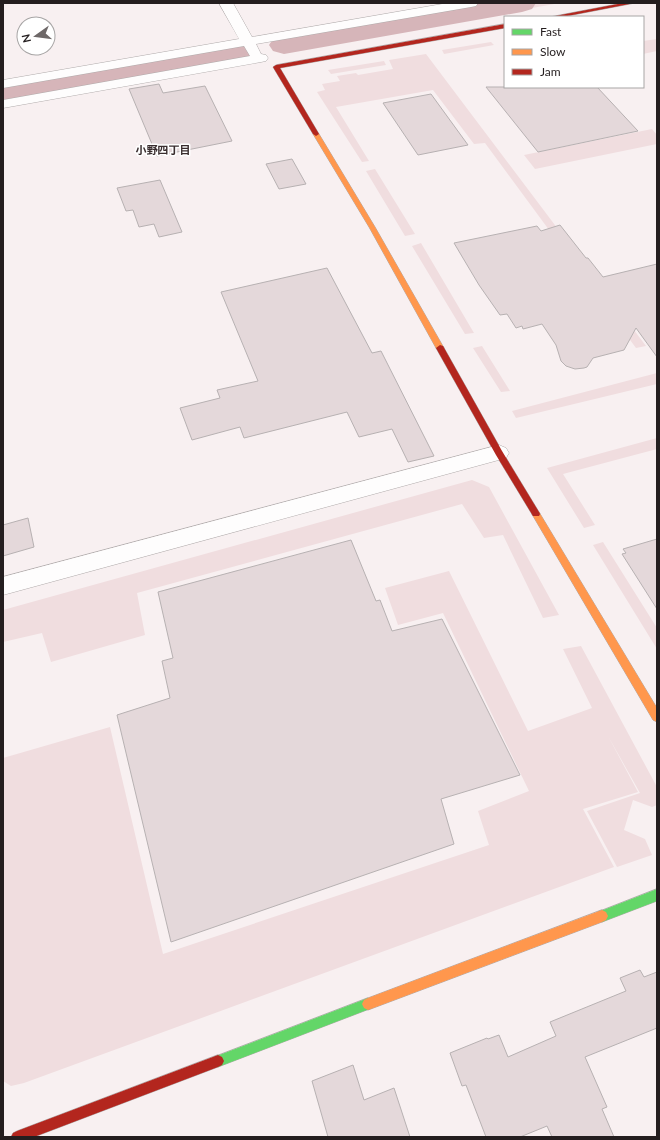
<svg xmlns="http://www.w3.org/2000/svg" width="660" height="1140" font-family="Lato,'Noto Sans JP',sans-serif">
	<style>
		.green { fill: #f0dddf }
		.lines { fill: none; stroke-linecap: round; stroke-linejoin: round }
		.river { fill: #d6b5b9; fill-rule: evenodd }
		.building { fill: #e4d8da; stroke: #b7b1b2 }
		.street-casing { stroke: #b0abab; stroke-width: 1 }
		.fast-casing { stroke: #b0abab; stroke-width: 1 }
		.slow-casing { stroke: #b0abab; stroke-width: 1 }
		.jam-casing { stroke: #b0abab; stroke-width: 1 }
		.street { fill: #fefdfd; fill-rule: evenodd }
		.fast { fill: #63d668; fill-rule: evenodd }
		.slow { fill: #ff974d; fill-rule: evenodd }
		.jam { fill: #b3261e; fill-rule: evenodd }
		.labels { text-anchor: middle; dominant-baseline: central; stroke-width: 3; stroke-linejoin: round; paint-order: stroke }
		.far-neighbourhood-label { font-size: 11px; font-weight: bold; fill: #392d2e; stroke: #fff }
	</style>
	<rect width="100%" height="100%" fill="#f8f0f1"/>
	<path class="green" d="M 490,3 L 560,3 L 288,51 L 281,40 Z
		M 657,39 L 657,51 L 643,54 L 643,41 Z
		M 491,42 L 494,45 L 444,54 L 442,50 Z
		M 426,54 L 646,346 L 636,348 L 485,143 L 474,144 L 433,90 L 336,107 L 369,161 L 362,162 L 317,92 L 325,90 L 322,84 L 340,81 L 337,76 L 356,73 L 358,75 L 393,69 L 389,60 Z
		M 384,61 L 386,65 L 331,74 L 328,70 Z
		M 652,129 L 657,135 L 657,144 L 535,169 L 524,155 Z
		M 375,169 L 415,234 L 405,236 L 366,171 Z
		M 421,243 L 474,333 L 465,334 L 412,246 Z
		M 482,346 L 510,391 L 501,392 L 473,348 Z
		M 657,373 L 657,384 L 516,418 L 512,411 Z
		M 657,438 L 657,449 L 563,474 L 595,525 L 584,528 L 547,468 Z
		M 472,480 L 489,487 L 559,615 L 543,618 L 503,535 L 484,538 L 462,504 L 137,593 L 145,635 L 51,662 L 42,633 L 3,642 L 3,610 Z
		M 603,542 L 657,628 L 657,649 L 593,545 Z
		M 449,571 L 528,731 L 592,708 L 563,649 L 581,646 L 657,787 L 657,805 L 652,807 L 633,800 L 624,830 L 645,839 L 652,855 L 617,867 L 587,811 L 640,793 L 608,736 L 638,792 L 583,809 L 614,867 L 24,1083 L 11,1086 L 3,1081 L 3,758 L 110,727 L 163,954 L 489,845 L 478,811 L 529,791 L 443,613 L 398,625 L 385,588 Z"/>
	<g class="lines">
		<path class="river" d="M 473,3 L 536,3 L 532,9 L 522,12 L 284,54 L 273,51 L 269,45 L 273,39 L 284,36 Z
			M 240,44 L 251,47 L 255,53 L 251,59 L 3,103 L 3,85 Z"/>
	</g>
	<path class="building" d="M 159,84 L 163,93 L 205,86 L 232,141 L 157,156 L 129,89 Z
		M 486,87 L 597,87 L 638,131 L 538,152 Z
		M 431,94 L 468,145 L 418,155 L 383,103 Z
		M 292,159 L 306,184 L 279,189 L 266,164 Z
		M 160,180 L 182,232 L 159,237 L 154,224 L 139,227 L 133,210 L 126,211 L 117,188 Z
		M 560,225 L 586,258 L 588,258 L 603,277 L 657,264 L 657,357 L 636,328 L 624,350 L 593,358 L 587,367 L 584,368 L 575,369 L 566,366 L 561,361 L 556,345 L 542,324 L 523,329 L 522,326 L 516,328 L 507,314 L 500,315 L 479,285 L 454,243 L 537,226 L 541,231 Z
		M 327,268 L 372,353 L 381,351 L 434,456 L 408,462 L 392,429 L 359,437 L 347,412 L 244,438 L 240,427 L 192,440 L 180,408 L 220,398 L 217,390 L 258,381 L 221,292 Z
		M 28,518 L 34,547 L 3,556 L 3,525 Z
		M 657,539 L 657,609 L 622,554 L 626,553 L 623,549 Z
		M 351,540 L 376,601 L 380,600 L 392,631 L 442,619 L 520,775 L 441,799 L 454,844 L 171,942 L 117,715 L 170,698 L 162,661 L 173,658 L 158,592 Z
		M 640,970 L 644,977 L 657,972 L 657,1028 L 585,1057 L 607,1107 L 602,1109 L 614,1137 L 552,1137 L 547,1126 L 520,1137 L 486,1137 L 466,1085 L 462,1086 L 450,1053 L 487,1038 L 488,1039 L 499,1035 L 508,1057 L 556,1036 L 550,1022 L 626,991 L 620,978 Z
		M 353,1065 L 364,1100 L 394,1088 L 410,1137 L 328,1137 L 312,1081 Z"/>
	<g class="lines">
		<defs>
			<path id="street" d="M 219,3 L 233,3 L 252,37 L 448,3 L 478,3 L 476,6 L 471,7 L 256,44 L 261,54 L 266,55 L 268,58 L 266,61 L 261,62 L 3,108 L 3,100 L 250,56 L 244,46 L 3,88 L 3,80 L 239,39 Z
				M 499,445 L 506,448 L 509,453 L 506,458 L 3,595 L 3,577 Z"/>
			<path id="fast" d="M 657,889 L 657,901 L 602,922 L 598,920 L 596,916 L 598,912 Z
				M 368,998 L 372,1000 L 374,1004 L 372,1008 L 218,1067 L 214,1065 L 212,1061 L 214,1057 Z"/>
			<path id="slow" d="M 316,132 L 319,134 L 375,227 L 444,348 L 443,350 L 440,351 L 436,348 L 369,227 L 313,134 Z
				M 536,511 L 539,512 L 657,708 L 657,722 L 653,720 L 533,516 L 532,514 Z
				M 602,910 L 606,912 L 608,916 L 606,920 L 602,922 L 368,1010 L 364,1008 L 362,1004 L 364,1000 L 368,998 Z"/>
			<path id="jam" d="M 623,3 L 635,3 L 562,17 L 550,17 Z
				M 505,24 L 505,28 L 280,68 L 319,134 L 316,136 L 313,134 L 273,67 L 276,65 Z
				M 440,345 L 443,346 L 502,451 L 539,512 L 540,514 L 539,516 L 533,516 L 496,455 L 436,348 Z
				M 218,1055 L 222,1057 L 224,1061 L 222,1065 L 218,1067 L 34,1137 L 11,1137 L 13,1133 L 17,1131 Z"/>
		</defs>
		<use href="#street" class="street-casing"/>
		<use href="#fast" class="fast-casing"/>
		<use href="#slow" class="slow-casing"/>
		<use href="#jam" class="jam-casing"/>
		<use href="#street" class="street"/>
		<use href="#fast" class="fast"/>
		<use href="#slow" class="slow"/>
		<use href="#jam" class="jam"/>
	</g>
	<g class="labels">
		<g class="far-neighbourhood-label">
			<text x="163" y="149">小野四丁目</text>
		</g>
	</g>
	<rect width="660" height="1140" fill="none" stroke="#241e1f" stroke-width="8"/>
	<rect x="504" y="16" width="140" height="72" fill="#ffffff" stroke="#a7a5a5"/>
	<rect x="512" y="29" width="20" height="6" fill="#63d668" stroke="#a7a5a5"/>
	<text x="540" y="36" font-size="12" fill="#241e1f">Fast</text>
	<rect x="512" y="49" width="20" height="6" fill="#ff974d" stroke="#a7a5a5"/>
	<text x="540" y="56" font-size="12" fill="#241e1f">Slow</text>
	<rect x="512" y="69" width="20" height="6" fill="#b3261e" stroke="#a7a5a5"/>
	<text x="540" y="76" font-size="12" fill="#241e1f">Jam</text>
	<g transform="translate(36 36) rotate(256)"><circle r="19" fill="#ffffff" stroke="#a7a5a5"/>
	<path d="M0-3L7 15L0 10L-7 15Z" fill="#6e6868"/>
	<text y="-6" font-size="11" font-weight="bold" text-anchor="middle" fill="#241e1f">N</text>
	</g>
</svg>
